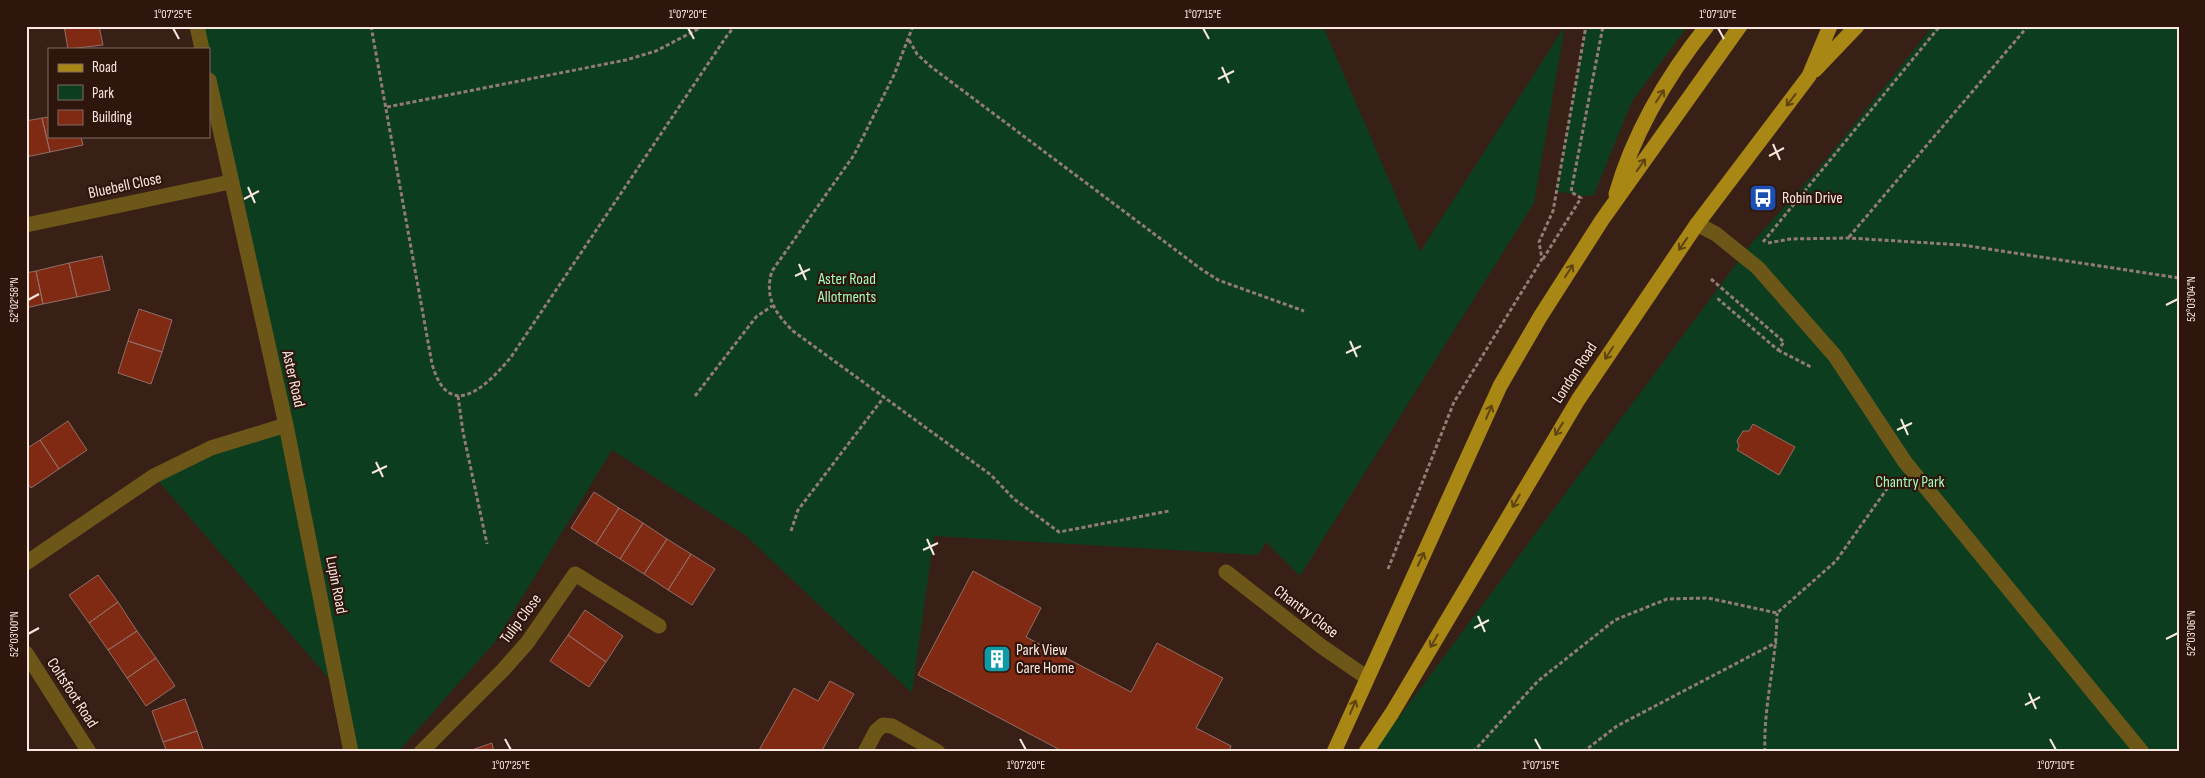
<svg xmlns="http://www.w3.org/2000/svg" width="2205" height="778" font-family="'Sofia Sans Condensed',sans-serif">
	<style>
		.green { fill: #0c3d1f }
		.building { fill: #802913; stroke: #906f67 }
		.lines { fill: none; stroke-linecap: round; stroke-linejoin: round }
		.path { stroke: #927c74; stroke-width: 3; stroke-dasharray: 4 2.5; stroke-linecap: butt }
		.lane { stroke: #6c5719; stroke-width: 15 }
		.street { stroke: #6c5719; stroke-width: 15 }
		.primary { stroke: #a88714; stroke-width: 15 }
		.oneway { stroke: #5f4310 }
		.ticks { fill: none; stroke: #f9e7e0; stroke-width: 2 }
		.labels { text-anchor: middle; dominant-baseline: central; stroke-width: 4.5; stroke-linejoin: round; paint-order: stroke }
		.street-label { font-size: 16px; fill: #f9e7e0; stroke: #2f160d }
		.poi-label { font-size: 16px; fill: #f9e7e0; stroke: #2f160d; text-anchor: start }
		.park-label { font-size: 16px; fill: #a1fab9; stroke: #2f160d }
		.neatline { fill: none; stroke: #f9e7e0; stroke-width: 2 }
		.ticks-label { font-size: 12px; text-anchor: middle; fill: #f9e7e0 }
	</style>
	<rect width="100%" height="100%" fill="#392016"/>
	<path class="green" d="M 197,26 L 1323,26 L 1420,252 L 1565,26 L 1534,203 L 1300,576 L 1266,542 L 1258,555 L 934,536 L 912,693 L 745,535 L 612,450 L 495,642 L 398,752 L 351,752 L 339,690 L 154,476 L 285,425 L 209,80 L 209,49 Z
		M 1586,26 L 1688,26 L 1632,101 L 1594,195 C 1578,198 1573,192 1556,192 Z
		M 1933,26 L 2179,26 L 2179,752 L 1373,752 L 1751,244 L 1819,168 Z"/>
	<path class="building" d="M 64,26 L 99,26 L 103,45 L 68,49 Z
		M 49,117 L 49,136 L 81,136 L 83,145 L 50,152 L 42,118 Z
		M 42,118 L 50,152 L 26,157 L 26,121 Z
		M 102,256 L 110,290 L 77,297 L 69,263 Z
		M 69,263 L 77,297 L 43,304 L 36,271 Z
		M 36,271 L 43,304 L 26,308 L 26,273 Z
		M 139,309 L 172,320 L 162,352 L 128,341 Z
		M 128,341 L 162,352 L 151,384 L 118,373 Z
		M 68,421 L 87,450 L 59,469 L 40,440 Z
		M 1753,424 L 1795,447 L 1779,475 L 1737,450 L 1739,446 L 1737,441 L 1743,431 L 1749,431 Z
		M 40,440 L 59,469 L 31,488 L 26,481 L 26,449 Z
		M 594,492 L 619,508 L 596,544 L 571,528 Z
		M 619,508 L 643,523 L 620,559 L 596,544 Z
		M 643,523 L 667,539 L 644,574 L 620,559 Z
		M 667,539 L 691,554 L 668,590 L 644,574 Z
		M 691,554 L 715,569 L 692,605 L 668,590 Z
		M 973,571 L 1041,608 L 1026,637 L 1131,692 L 1157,643 L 1223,678 L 1196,728 L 1231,746 L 1229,752 L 1064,752 L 918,675 Z
		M 98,575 L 118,602 L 89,623 L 69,595 Z
		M 118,602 L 137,631 L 108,650 L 89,623 Z
		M 585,610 L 623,636 L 606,662 L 568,635 Z
		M 137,631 L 156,658 L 127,678 L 108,650 Z
		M 568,635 L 606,662 L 589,687 L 550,661 Z
		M 156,658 L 175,686 L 146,706 L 127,678 Z
		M 830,681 L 854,694 L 821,752 L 758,752 L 794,688 L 818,701 Z
		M 185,699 L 197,731 L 163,742 L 152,711 Z
		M 197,731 L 204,752 L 167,752 L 163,742 Z
		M 492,743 L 494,752 L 466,752 Z"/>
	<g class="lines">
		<path class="path" d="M 371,26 L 432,364 C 449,423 486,387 511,357 L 726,37 L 735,26
			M 913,26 L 894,75 L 854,155 L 772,271 C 764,297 775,313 793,331 L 991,475 L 1014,499 L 1059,532 L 1169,511
			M 909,40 L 917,54 L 930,66 L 1201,269 L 1218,280 L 1304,311
			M 387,107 L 626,60 L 656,51 L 704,26
			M 1849,237 L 2028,26
			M 1763,242 L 1940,26
			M 1768,243 L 1790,239 L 1849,238 L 1962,245 L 2179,278
			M 1543,259 L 1581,198 L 1571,192 L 1603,26
			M 1711,279 L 1784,342 L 1778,350 L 1717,298
			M 1778,350 L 1811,367
			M 458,396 L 463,432 L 487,544
			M 695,396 L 756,317 L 772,306
			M 791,531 L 798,510 L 884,397
			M 1388,569 L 1454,402 L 1542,259 L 1539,242 L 1553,211 L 1586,26
			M 1473,752 L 1538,681 L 1615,620 L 1667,599 L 1708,598 L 1777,613 L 1836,561 L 1891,483
			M 1583,752 L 1617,726 L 1777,642
			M 1765,752 C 1763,705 1777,660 1777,613"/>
		<path class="lane" d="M 1697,224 L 1716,234 L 1758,268 L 1835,356 L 1905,462 L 2142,752
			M 865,752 L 876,731 L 883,725 L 892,726 L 938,752"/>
		<path class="street" d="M 197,26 L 202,49
			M 209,80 L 286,425 L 351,752
			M 26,225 L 230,182
			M 26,563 L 154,476 L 211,448 L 286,425
			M 1226,572 L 1321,646 L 1366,677
			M 26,653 L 89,752
			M 421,752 L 503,670 L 527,643 L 575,574 L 659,626"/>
		<path class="primary" d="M 1815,70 L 1857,26
			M 1616,194 C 1634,132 1667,76 1707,26
			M 1334,752 L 1500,386 L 1540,317 L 1602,220 L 1740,26
			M 1366,752 L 1392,713 L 1578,400 L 1697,224 L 1809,76 L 1830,26"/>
	</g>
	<defs><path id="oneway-shaft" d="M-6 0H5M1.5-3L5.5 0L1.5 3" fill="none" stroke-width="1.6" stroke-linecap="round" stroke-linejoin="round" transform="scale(1.25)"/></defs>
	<g class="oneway">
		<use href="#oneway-shaft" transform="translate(1660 96) rotate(-57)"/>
		<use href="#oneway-shaft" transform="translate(1791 100) rotate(128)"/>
		<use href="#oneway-shaft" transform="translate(1641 165) rotate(-55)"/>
		<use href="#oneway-shaft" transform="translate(1683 244) rotate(125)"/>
		<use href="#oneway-shaft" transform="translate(1569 271) rotate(-57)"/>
		<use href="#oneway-shaft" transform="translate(1609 353) rotate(123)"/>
		<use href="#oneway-shaft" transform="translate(1489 412) rotate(-67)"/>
		<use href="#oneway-shaft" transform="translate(1559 429) rotate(122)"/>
		<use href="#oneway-shaft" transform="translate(1516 501) rotate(120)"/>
		<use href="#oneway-shaft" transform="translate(1421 559) rotate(-65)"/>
		<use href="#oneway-shaft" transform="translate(1434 641) rotate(120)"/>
		<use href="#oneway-shaft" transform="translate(1353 707) rotate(-67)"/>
	</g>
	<path class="ticks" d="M 173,28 L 179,39M 688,28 L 694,39M 1203,28 L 1209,39M 1718,28 L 1724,39M 1222,67 L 1229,83M 1218,79 L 1234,71M 1773,144 L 1780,160M 1769,156 L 1784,148M 248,187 L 255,203M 244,199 L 259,191M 799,264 L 806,280M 795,276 L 810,269M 28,300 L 39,294M 2166,305 L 2178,299M 1350,341 L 1357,357M 1346,353 L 1361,346M 1901,419 L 1908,435M 1897,430 L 1912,423M 376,462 L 383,477M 372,473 L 387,466M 927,539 L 934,555M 923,550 L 938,543M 1478,616 L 1485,632M 1474,628 L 1489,620M 28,634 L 39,628M 2166,639 L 2178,633M 2029,693 L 2036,709M 2025,705 L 2040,697M 505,739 L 511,750M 1020,739 L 1026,750M 1535,739 L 1541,750M 2050,739 L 2056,750"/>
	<defs>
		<symbol id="bus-square" viewBox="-11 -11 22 22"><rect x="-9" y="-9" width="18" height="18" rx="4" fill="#1a4fb4" stroke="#2f160d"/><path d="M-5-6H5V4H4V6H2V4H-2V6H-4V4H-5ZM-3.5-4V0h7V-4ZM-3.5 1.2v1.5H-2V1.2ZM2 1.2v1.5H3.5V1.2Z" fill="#fff"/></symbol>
		<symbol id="building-square" viewBox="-11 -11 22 22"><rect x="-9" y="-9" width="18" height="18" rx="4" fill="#0f9aa8" stroke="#2f160d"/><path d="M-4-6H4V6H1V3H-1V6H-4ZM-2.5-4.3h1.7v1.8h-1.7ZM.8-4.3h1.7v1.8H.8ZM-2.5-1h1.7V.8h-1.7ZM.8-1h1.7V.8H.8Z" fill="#fff"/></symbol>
	</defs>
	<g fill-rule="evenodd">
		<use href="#bus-square" x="1747" y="182" width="32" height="32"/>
		<use href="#building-square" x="981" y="643" width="32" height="32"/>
	</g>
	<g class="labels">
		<g class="street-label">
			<text transform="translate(125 186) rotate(-12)">Bluebell Close</text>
			<text transform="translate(1575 373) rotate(-57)">London Road</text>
			<text transform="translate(293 379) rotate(77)">Aster Road</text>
			<text transform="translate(336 585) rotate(79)">Lupin Road</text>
			<text transform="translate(1306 612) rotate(37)">Chantry Close</text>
			<text transform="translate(521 619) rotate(-53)">Tulip Close</text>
			<text transform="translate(72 693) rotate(57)">Coltsfoot Road</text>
		</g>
		<g class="poi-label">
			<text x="1782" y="198">Robin Drive</text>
			<text x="1016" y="650">Park View<tspan x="1016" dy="18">Care Home</tspan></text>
		</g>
		<g class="park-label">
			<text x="847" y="279">Aster Road<tspan x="847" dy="18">Allotments</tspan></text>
			<text x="1910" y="482">Chantry Park</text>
		</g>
	</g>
	<rect width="2205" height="778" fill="none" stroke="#2f160d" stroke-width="55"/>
	<rect x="48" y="48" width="162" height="90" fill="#2f160d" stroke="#806a61"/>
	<rect x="58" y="64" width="25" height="8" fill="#a88714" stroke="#806a61"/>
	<text x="92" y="72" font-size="15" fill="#f9e7e0">Road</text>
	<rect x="58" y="85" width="25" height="15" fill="#0c3d1f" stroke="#806a61"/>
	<text x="92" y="98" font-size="15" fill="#f9e7e0">Park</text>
	<rect x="58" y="110" width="25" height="15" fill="#802913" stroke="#806a61"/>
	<text x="92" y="122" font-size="15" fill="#f9e7e0">Building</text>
	<rect x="28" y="28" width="2150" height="722" class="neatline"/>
	<g class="ticks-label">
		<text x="173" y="18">1°07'25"E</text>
		<text x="688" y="18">1°07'20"E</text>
		<text x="1203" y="18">1°07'15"E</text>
		<text x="1718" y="18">1°07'10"E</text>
		<text transform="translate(2191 299) rotate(-90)" y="4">52°03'04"N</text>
		<text transform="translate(14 300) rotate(-90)" y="4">52°02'58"N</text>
		<text transform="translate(2191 633) rotate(-90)" y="4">52°03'06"N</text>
		<text transform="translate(14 634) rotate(-90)" y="4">52°03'00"N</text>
		<text x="511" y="769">1°07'25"E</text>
		<text x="1026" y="769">1°07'20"E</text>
		<text x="1541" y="769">1°07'15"E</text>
		<text x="2056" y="769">1°07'10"E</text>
	</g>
</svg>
